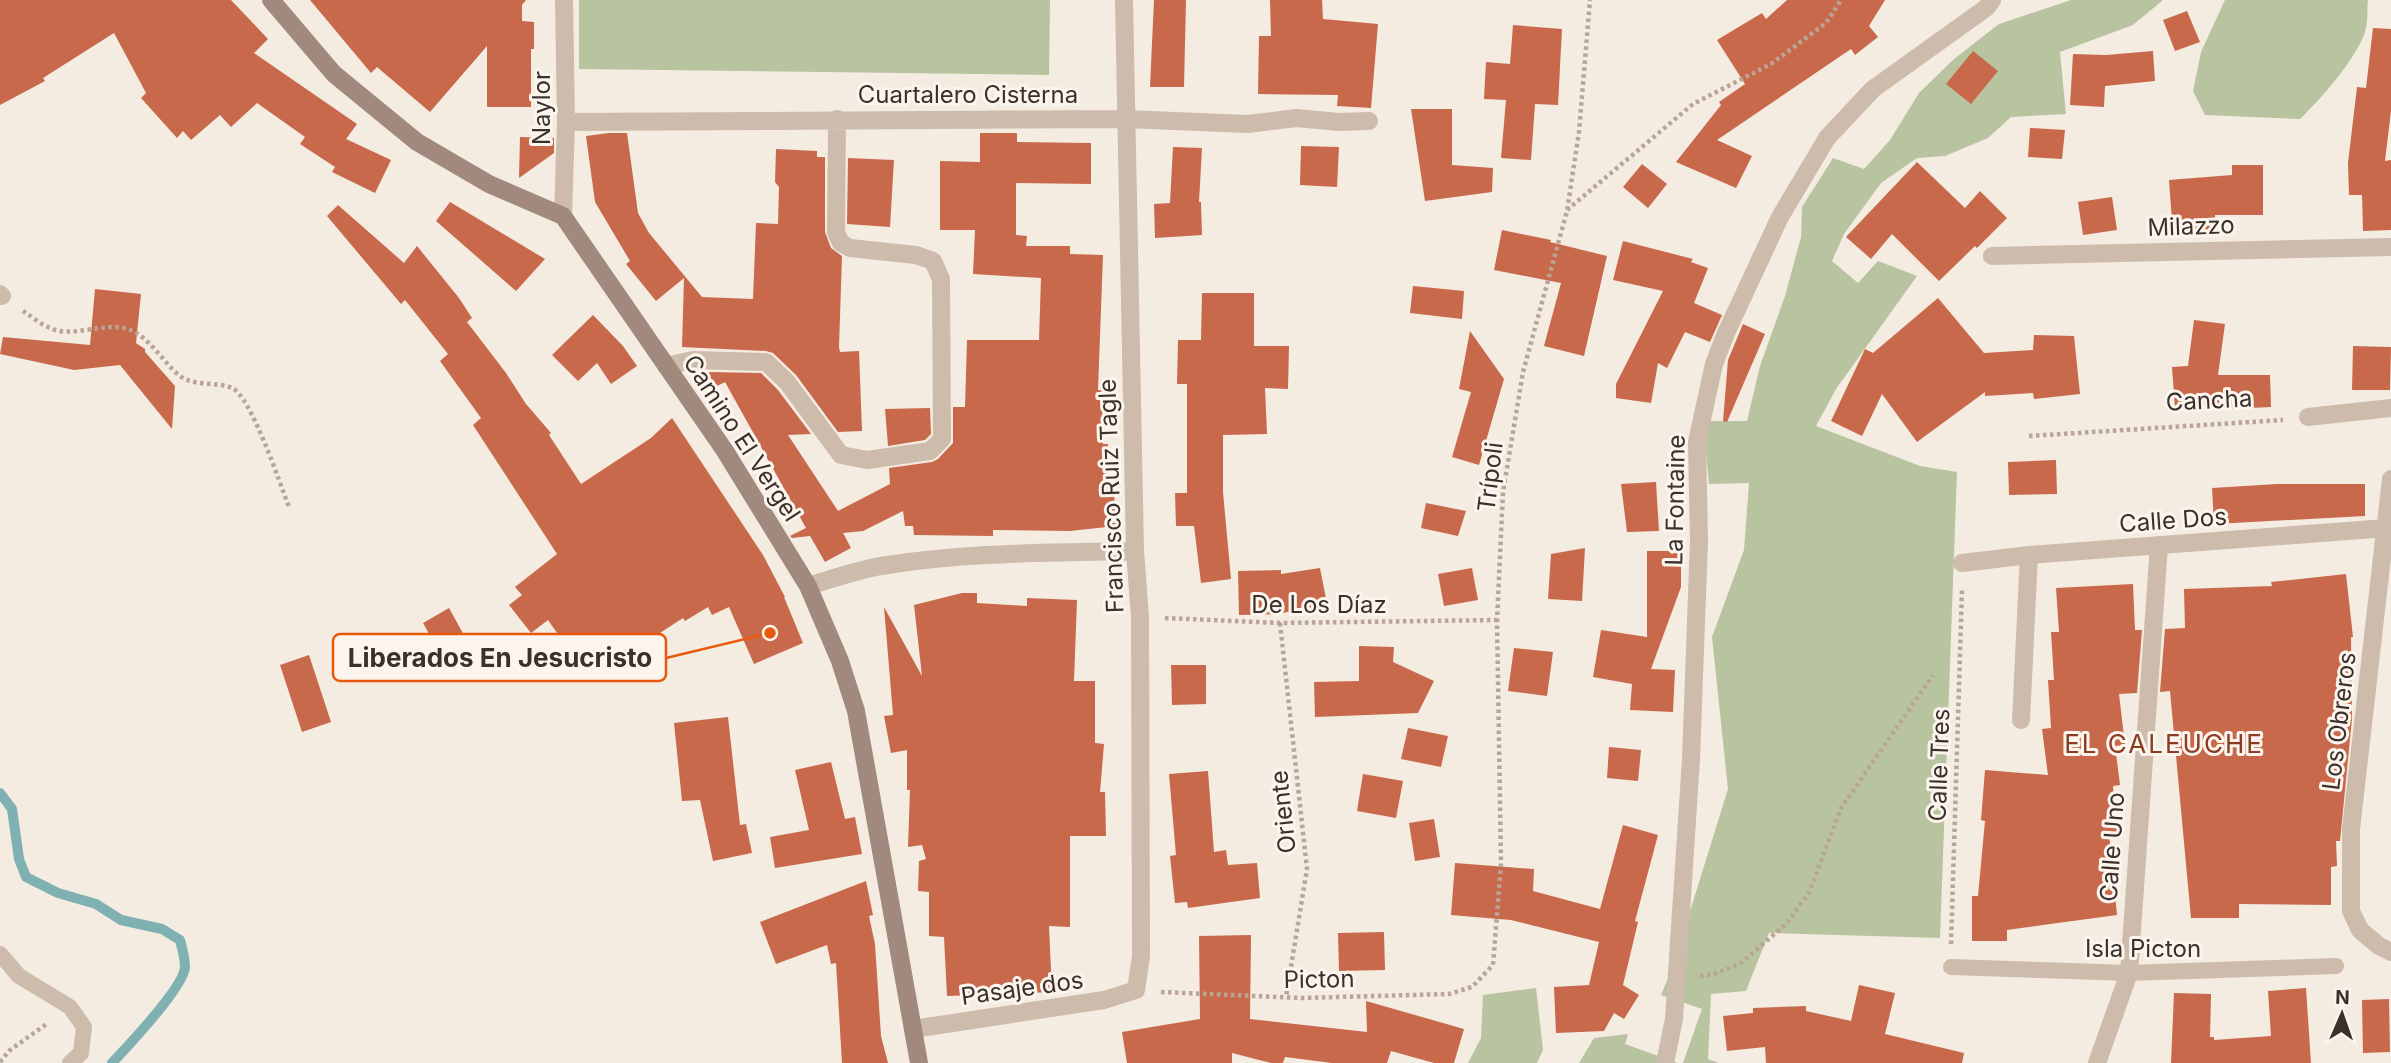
<svg xmlns="http://www.w3.org/2000/svg" width="2391" height="1063" font-family="Inter,sans-serif">
	<style>
		.green { fill: #b8c4a0 }
		.lines { fill: none; stroke-linecap: round; stroke-linejoin: round }
		.stream { stroke: #7fb0b2; stroke-width: 10 }
		.building { fill: #c8694b }
		.path { stroke: #b9a596; stroke-width: 4.5; stroke-dasharray: 3.5 3.5; stroke-linecap: butt }
		.lane { stroke: #cdbbac; stroke-width: 16 }
		.street { stroke: #cdbbac; stroke-width: 18 }
		.secondary { stroke: #a18a7d; stroke-width: 18 }
		.labels { text-anchor: middle; dominant-baseline: central; stroke-width: 6; stroke-linejoin: round; paint-order: stroke }
		.street-label { font-size: 24px; fill: #3b302b; stroke: #fbf5ee }
		.neighbourhood-label { font-size: 26px; letter-spacing: 2px; fill: #8c3b22; stroke: #fbf5ee }
		.leader { fill: none; stroke: #e8590c; stroke-width: 2.5 }
		.callout-dot { fill: #e8590c; stroke: #fbf5ee; stroke-width: 2.5 }
		.callout { fill: #fbf5ee; stroke: #e8590c; stroke-width: 2.5 }
		.callout-label { font-size: 26px; text-anchor: middle; font-weight: bold; fill: #3b302b }
	</style>
	<rect width="100%" height="100%" fill="#f4ebe1"/>
	<path class="green" d="M 579,0 L 1050,0 L 1049,75 L 579,69 Z
		M 2071,0 L 2163,0 L 2133,25 L 2060,52 L 2066,114 L 2011,117 L 1988,138 L 1945,156 L 1917,158 L 1881,183 L 1844,234 L 1832,261 L 1858,283 L 1878,261 L 1917,276 L 1836,389 L 1816,426 L 1920,466 L 1957,472 L 1940,938 L 1769,933 L 1746,991 L 1711,994 L 1708,1059 L 1719,1063 L 1683,1063 L 1702,1009 L 1661,995 L 1673,966 L 1728,789 L 1712,637 L 1744,550 L 1749,483 L 1709,484 L 1703,421 L 1747,421 L 1760,366 L 1785,296 L 1801,237 L 1802,207 L 1833,158 L 1864,169 L 1890,140 L 1919,93 L 1954,59 L 1999,24 Z
		M 2225,0 L 2368,0 C 2367,9 2368,19 2366,28 C 2360,55 2320,100 2300,119 L 2205,115 L 2193,91 L 2201,52 Z
		M 1536,988 L 1543,1050 L 1537,1063 L 1468,1063 L 1481,1038 L 1483,995 Z
		M 1628,1034 L 1625,1044 L 1678,1063 L 1579,1063 L 1594,1038 Z"/>
	<g class="lines">
		<path class="stream" d="M 0,793 L 12,809 L 19,859 L 26,877 L 58,893 L 96,904 L 121,920 L 162,929 L 180,940 C 182,948 185,958 185,967 C 184,987 128,1046 112,1063"/>
	</g>
	<path class="building" d="M 0,0 L 231,0 L 268,39 L 254,53 L 357,124 L 346,139 L 391,160 L 375,193 L 332,172 L 335,167 L 300,144 L 305,137 L 257,103 L 231,127 L 220,115 L 191,140 L 183,131 L 177,138 L 141,98 L 146,93 L 114,33 L 43,78 L 45,81 L 0,105 Z
		M 310,0 L 526,0 L 522,5 L 522,21 L 534,22 L 534,49 L 531,49 L 531,107 L 487,107 L 487,46 L 430,112 L 377,67 L 371,73 Z
		M 1154,0 L 1186,0 L 1184,87 L 1150,87 Z
		M 1270,0 L 1322,0 L 1323,19 L 1378,24 L 1371,108 L 1337,106 L 1338,95 L 1258,94 L 1259,36 L 1271,36 Z
		M 1787,0 L 1885,0 L 1869,26 L 1878,37 L 1855,55 L 1851,49 L 1717,140 L 1752,156 L 1736,188 L 1676,162 L 1721,105 L 1719,102 L 1745,84 L 1717,40 L 1762,13 L 1766,19 Z
		M 2187,11 L 2200,42 L 2175,51 L 2163,20 Z
		M 1513,25 L 1562,29 L 1558,105 L 1535,104 L 1531,160 L 1501,158 L 1506,100 L 1484,99 L 1486,62 L 1510,64 Z
		M 2373,28 L 2391,29 L 2391,111 L 2385,161 L 2391,160 L 2391,230 L 2363,231 L 2362,195 L 2349,195 L 2348,163 L 2357,87 L 2366,88 Z
		M 1973,51 L 1998,71 L 1971,104 L 1946,84 Z
		M 2153,51 L 2155,81 L 2105,86 L 2104,107 L 2070,105 L 2073,54 L 2106,55 Z
		M 1411,109 L 1452,109 L 1452,165 L 1493,168 L 1492,192 L 1425,201 Z
		M 2030,128 L 2065,130 L 2062,159 L 2028,157 Z
		M 609,133 L 627,133 L 638,213 L 649,233 L 702,297 L 753,299 L 756,223 L 778,224 L 779,187 L 775,182 L 776,149 L 817,151 L 817,157 L 825,157 L 825,232 L 831,248 L 842,256 L 839,347 L 840,352 L 859,351 L 862,431 L 838,432 L 796,375 L 773,353 L 766,351 L 682,347 L 684,278 L 656,301 L 626,264 L 630,261 L 595,202 L 586,136 Z
		M 980,133 L 1017,133 L 1017,142 L 1091,143 L 1091,184 L 1016,183 L 1016,235 L 1027,236 L 1026,246 L 1070,246 L 1070,254 L 1103,255 L 1098,390 L 1102,390 L 1103,444 L 1108,444 L 1107,491 L 1114,491 L 1116,526 L 1070,531 L 993,530 L 993,536 L 914,535 L 913,526 L 905,526 L 903,511 L 863,531 L 843,533 L 851,548 L 825,562 L 810,536 L 792,538 L 790,536 L 806,528 L 725,382 L 715,387 L 707,372 L 761,373 L 778,390 L 811,434 L 788,435 L 838,511 L 890,484 L 889,468 L 932,462 L 938,459 L 953,443 L 953,407 L 965,407 L 967,340 L 1039,340 L 1041,278 L 973,274 L 975,230 L 940,230 L 940,161 L 980,162 Z
		M 520,137 L 554,138 L 554,153 L 519,178 Z
		M 1301,146 L 1339,147 L 1337,187 L 1300,185 Z
		M 1173,147 L 1202,148 L 1199,202 L 1201,202 L 1202,235 L 1155,238 L 1154,204 L 1170,203 Z
		M 848,158 L 894,160 L 890,227 L 847,224 Z
		M 1917,162 L 1965,208 L 1980,191 L 2007,218 L 1977,248 L 1975,246 L 1939,281 L 1892,234 L 1871,259 L 1846,237 Z
		M 1642,164 L 1667,184 L 1648,208 L 1623,187 Z
		M 2232,165 L 2263,165 L 2263,215 L 2215,215 L 2216,232 L 2173,235 L 2169,180 L 2232,175 Z
		M 2112,197 L 2117,230 L 2083,235 L 2078,202 Z
		M 450,202 L 545,259 L 516,291 L 436,221 Z
		M 338,205 L 404,263 L 417,246 L 459,298 L 472,318 L 467,322 L 506,373 L 526,404 L 551,433 L 549,435 L 581,484 L 651,438 L 672,418 L 763,555 L 785,597 L 784,597 L 803,643 L 754,664 L 729,607 L 712,615 L 708,607 L 685,621 L 683,618 L 637,648 L 629,636 L 586,665 L 582,659 L 578,663 L 548,620 L 531,633 L 509,605 L 522,595 L 515,587 L 557,554 L 473,425 L 481,418 L 440,361 L 448,354 L 405,300 L 401,304 L 327,216 Z
		M 1502,230 L 1551,240 L 1550,242 L 1607,256 L 1584,356 L 1544,346 L 1561,283 L 1494,270 Z
		M 1623,241 L 1693,259 L 1691,262 L 1708,268 L 1694,303 L 1722,315 L 1710,342 L 1685,332 L 1667,368 L 1658,363 L 1651,403 L 1616,398 L 1616,384 L 1663,291 L 1613,280 Z
		M 1413,286 L 1464,291 L 1462,319 L 1410,313 Z
		M 95,289 L 141,294 L 136,343 L 145,349 L 145,352 L 175,386 L 172,429 L 120,365 L 74,370 L 0,354 L 3,337 L 90,345 Z
		M 1202,293 L 1254,293 L 1254,346 L 1289,346 L 1288,389 L 1265,388 L 1267,434 L 1223,435 L 1223,492 L 1231,579 L 1201,583 L 1194,526 L 1176,526 L 1175,493 L 1187,493 L 1187,384 L 1177,384 L 1178,340 L 1201,340 Z
		M 1938,298 L 1984,353 L 2033,350 L 2034,335 L 2074,336 L 2080,394 L 2034,399 L 2033,393 L 1985,396 L 1985,392 L 1917,442 L 1882,394 L 1862,436 L 1831,421 L 1865,349 L 1873,353 Z
		M 593,315 L 623,346 L 637,366 L 611,384 L 597,363 L 578,381 L 552,355 Z
		M 2194,320 L 2225,324 L 2218,375 L 2270,375 L 2271,407 L 2228,409 L 2228,404 L 2175,408 L 2172,367 L 2188,366 Z
		M 1743,324 L 1765,334 L 1727,422 L 1723,421 L 1728,360 Z
		M 1470,331 L 1504,379 L 1479,465 L 1452,457 L 1471,392 L 1459,389 Z
		M 2353,346 L 2391,347 L 2390,390 L 2352,390 Z
		M 930,408 L 931,434 L 925,440 L 888,446 L 885,409 Z
		M 2056,460 L 2057,494 L 2009,495 L 2008,462 Z
		M 1656,482 L 1659,531 L 1627,532 L 1621,484 Z
		M 2277,484 L 2365,484 L 2365,516 L 2214,524 L 2212,488 Z
		M 1426,503 L 1466,511 L 1458,536 L 1421,528 Z
		M 1585,548 L 1582,601 L 1548,599 L 1551,554 Z
		M 1647,551 L 1681,551 L 1681,587 L 1651,669 L 1675,670 L 1673,712 L 1630,710 L 1632,684 L 1593,677 L 1601,630 L 1647,637 Z
		M 1320,568 L 1327,604 L 1278,614 L 1239,615 L 1238,571 L 1281,570 L 1281,574 Z
		M 1472,568 L 1478,600 L 1444,606 L 1438,574 Z
		M 2346,574 L 2353,637 L 2351,637 L 2352,719 L 2340,841 L 2336,841 L 2337,866 L 2331,867 L 2331,905 L 2239,904 L 2239,918 L 2191,918 L 2170,691 L 2160,692 L 2165,629 L 2185,628 L 2184,589 L 2272,586 L 2271,582 Z
		M 2133,584 L 2135,630 L 2142,630 L 2137,693 L 2119,694 L 2125,745 L 2115,746 L 2120,785 L 2113,786 L 2117,833 L 2109,833 L 2117,915 L 2007,930 L 2007,941 L 1972,941 L 1972,896 L 1978,896 L 1985,821 L 1981,820 L 1985,770 L 2048,775 L 2042,729 L 2051,728 L 2048,680 L 2054,680 L 2051,632 L 2059,632 L 2056,588 Z
		M 962,593 L 977,593 L 977,603 L 1027,606 L 1027,598 L 1077,600 L 1074,681 L 1095,681 L 1095,743 L 1104,744 L 1100,792 L 1105,792 L 1106,836 L 1070,836 L 1070,927 L 1049,926 L 1052,992 L 947,996 L 944,937 L 929,936 L 929,892 L 918,891 L 919,861 L 926,859 L 922,845 L 908,847 L 910,790 L 907,790 L 907,750 L 891,753 L 884,716 L 893,715 L 884,607 L 922,676 L 914,605 Z
		M 449,608 L 465,637 L 439,652 L 423,623 Z
		M 1359,646 L 1394,647 L 1393,662 L 1434,681 L 1418,713 L 1315,717 L 1314,682 L 1359,681 Z
		M 1514,648 L 1553,652 L 1547,696 L 1508,691 Z
		M 309,655 L 331,722 L 302,732 L 280,665 Z
		M 1171,665 L 1206,665 L 1206,704 L 1172,705 Z
		M 728,717 L 740,825 L 746,824 L 752,853 L 713,861 L 700,800 L 682,801 L 674,723 Z
		M 1408,728 L 1448,736 L 1441,767 L 1401,759 Z
		M 1609,747 L 1641,750 L 1638,781 L 1607,778 Z
		M 831,762 L 845,819 L 855,817 L 862,854 L 775,868 L 770,837 L 809,830 L 795,770 Z
		M 1208,771 L 1214,852 L 1226,850 L 1228,865 L 1257,863 L 1260,898 L 1188,908 L 1187,902 L 1175,903 L 1170,856 L 1176,855 L 1169,774 Z
		M 1363,774 L 1403,781 L 1396,818 L 1357,811 Z
		M 1434,819 L 1440,857 L 1415,861 L 1409,823 Z
		M 1623,825 L 1658,835 L 1635,921 L 1638,922 L 1623,985 L 1639,995 L 1624,1019 L 1614,1013 L 1604,1031 L 1556,1033 L 1554,987 L 1589,985 L 1599,942 L 1511,920 L 1451,915 L 1455,863 L 1534,869 L 1533,891 L 1600,909 Z
		M 866,881 L 873,915 L 869,916 L 875,944 L 881,1036 L 888,1063 L 842,1063 L 836,963 L 831,964 L 827,945 L 776,964 L 760,922 Z
		M 1384,932 L 1385,970 L 1339,971 L 1338,933 Z
		M 1251,935 L 1250,1019 L 1367,1032 L 1366,1001 L 1464,1029 L 1454,1063 L 1434,1063 L 1391,1051 L 1387,1063 L 1332,1063 L 1285,1057 L 1283,1063 L 1271,1063 L 1232,1053 L 1232,1063 L 1127,1063 L 1122,1032 L 1200,1019 L 1199,936 Z
		M 1859,985 L 1895,993 L 1885,1034 L 1964,1053 L 1962,1063 L 1766,1063 L 1765,1047 L 1727,1051 L 1723,1016 L 1753,1013 L 1753,1008 L 1806,1006 L 1806,1011 L 1851,1021 Z
		M 2306,988 L 2311,1063 L 2171,1063 L 2174,993 L 2211,994 L 2210,1037 L 2214,1037 L 2214,1040 L 2271,1036 L 2268,991 Z
		M 2389,999 L 2390,1052 L 2363,1053 L 2362,1000 Z"/>
	<g class="lines">
		<path class="path" d="M 1567,210 L 1693,104 L 1771,64 L 1826,23 L 1841,0
			M 23,311 C 34,318 46,329 60,331 C 81,334 103,324 124,328 C 148,333 162,362 180,376 C 195,387 216,381 232,388 C 251,396 280,484 289,507
			M 2029,436 L 2283,420
			M 1165,618 L 1280,623 L 1497,620
			M 1280,623 L 1307,869 L 1286,997
			M 1951,944 L 1962,589
			M 1700,976 L 1714,974 L 1740,964 L 1786,924 L 1809,893 L 1841,808 L 1933,675
			M 1161,992 L 1301,998 L 1449,994 L 1472,987 L 1493,965 L 1501,863 L 1497,620 L 1503,492 L 1523,372 L 1567,211 L 1579,132 L 1590,0
			M 0,1062 L 10,1050 L 48,1023"/>
		<path class="lane" d="M 0,954 L 19,976 L 70,1007 L 84,1027 L 81,1053 L 70,1063
			M 1951,967 L 2129,973 L 2336,966"/>
		<path class="street" d="M 566,122 L 1125,119 L 1248,124 L 1296,118 L 1339,122 L 1369,121
			M 563,216 L 566,122 L 564,0
			M 1992,256 L 2391,247
			M 0,294 L 2,296
			M 666,366 L 693,360 L 766,362 L 787,382 L 841,455 L 867,460 L 930,451 L 942,439 L 941,279 L 933,261 L 916,255 L 850,248 L 841,243 L 836,232 L 837,119
			M 2308,417 L 2391,408
			M 2391,479 L 2351,829 L 2351,911 L 2360,930 L 2379,946 L 2391,952
			M 1962,563 L 2029,555 L 2387,528
			M 808,586 C 832,579 857,570 881,566 C 965,552 1050,553 1135,551
			M 2021,720 L 2029,555
			M 913,1029 L 1104,1000 L 1136,990 L 1141,956 L 1140,617 L 1135,551 L 1124,0
			M 1665,1063 L 1674,1019 L 1691,759 L 1699,540 L 1697,442 L 1714,364 L 1726,333 L 1780,217 L 1827,138 L 1873,89 L 1986,8 L 1992,0
			M 2097,1063 L 2129,973 L 2159,545"/>
		<path class="secondary" d="M 271,0 L 334,74 L 417,142 L 489,184 L 563,216 L 725,451 L 808,586 L 840,661 L 856,711 L 919,1063"/>
	</g>
	<g class="labels">
		<g class="street-label">
			<text x="968" y="94">Cuartalero Cisterna</text>
			<text transform="translate(541 108) rotate(-90)">Naylor</text>
			<text transform="translate(2191 226) rotate(-2)">Milazzo</text>
			<text transform="translate(2209 400) rotate(-3)">Cancha</text>
			<text transform="translate(742 438) rotate(57)">Camino El Vergel</text>
			<text transform="translate(1490 477) rotate(-83)">Trípoli</text>
			<text transform="translate(1111 496) rotate(-92)">Francisco Ruiz Tagle</text>
			<text transform="translate(1675 500) rotate(-89)">La Fontaine</text>
			<text transform="translate(2173 520) rotate(-4)">Calle Dos</text>
			<text x="1319" y="604">De Los Díaz</text>
			<text transform="translate(2339 721) rotate(-83)">Los Obreros</text>
			<text transform="translate(1939 765) rotate(-88)">Calle Tres</text>
			<text transform="translate(1283 812) rotate(-96)">Oriente</text>
			<text transform="translate(2112 847) rotate(-86)">Calle Uno</text>
			<text x="2143" y="948">Isla Picton</text>
			<text transform="translate(1319 979) rotate(-1)">Picton</text>
			<text transform="translate(1022 988) rotate(-8)">Pasaje dos</text>
		</g>
		<g class="neighbourhood-label">
			<text x="2164" y="743">EL CALEUCHE</text>
		</g>
	</g>
	<path class="leader" d="M770 633L666 658"/>
	<circle class="callout-dot" cx="770" cy="633" r="7"/>
	<rect class="callout" x="333" y="634" width="333" height="47" rx="7"/>
	<g class="callout-label">
		<text x="500" y="667">Liberados En Jesucristo</text>
	</g>
	<g transform="translate(2342 1014) rotate(2)" stroke="#fbf5ee" stroke-width="5" paint-order="stroke">
	<path d="M0-5L12 26L0 18L-12 26Z" fill="#3b302b"/>
	<text y="-10" font-size="19" font-weight="bold" text-anchor="middle" fill="#3b302b">N</text>
	</g>
</svg>
